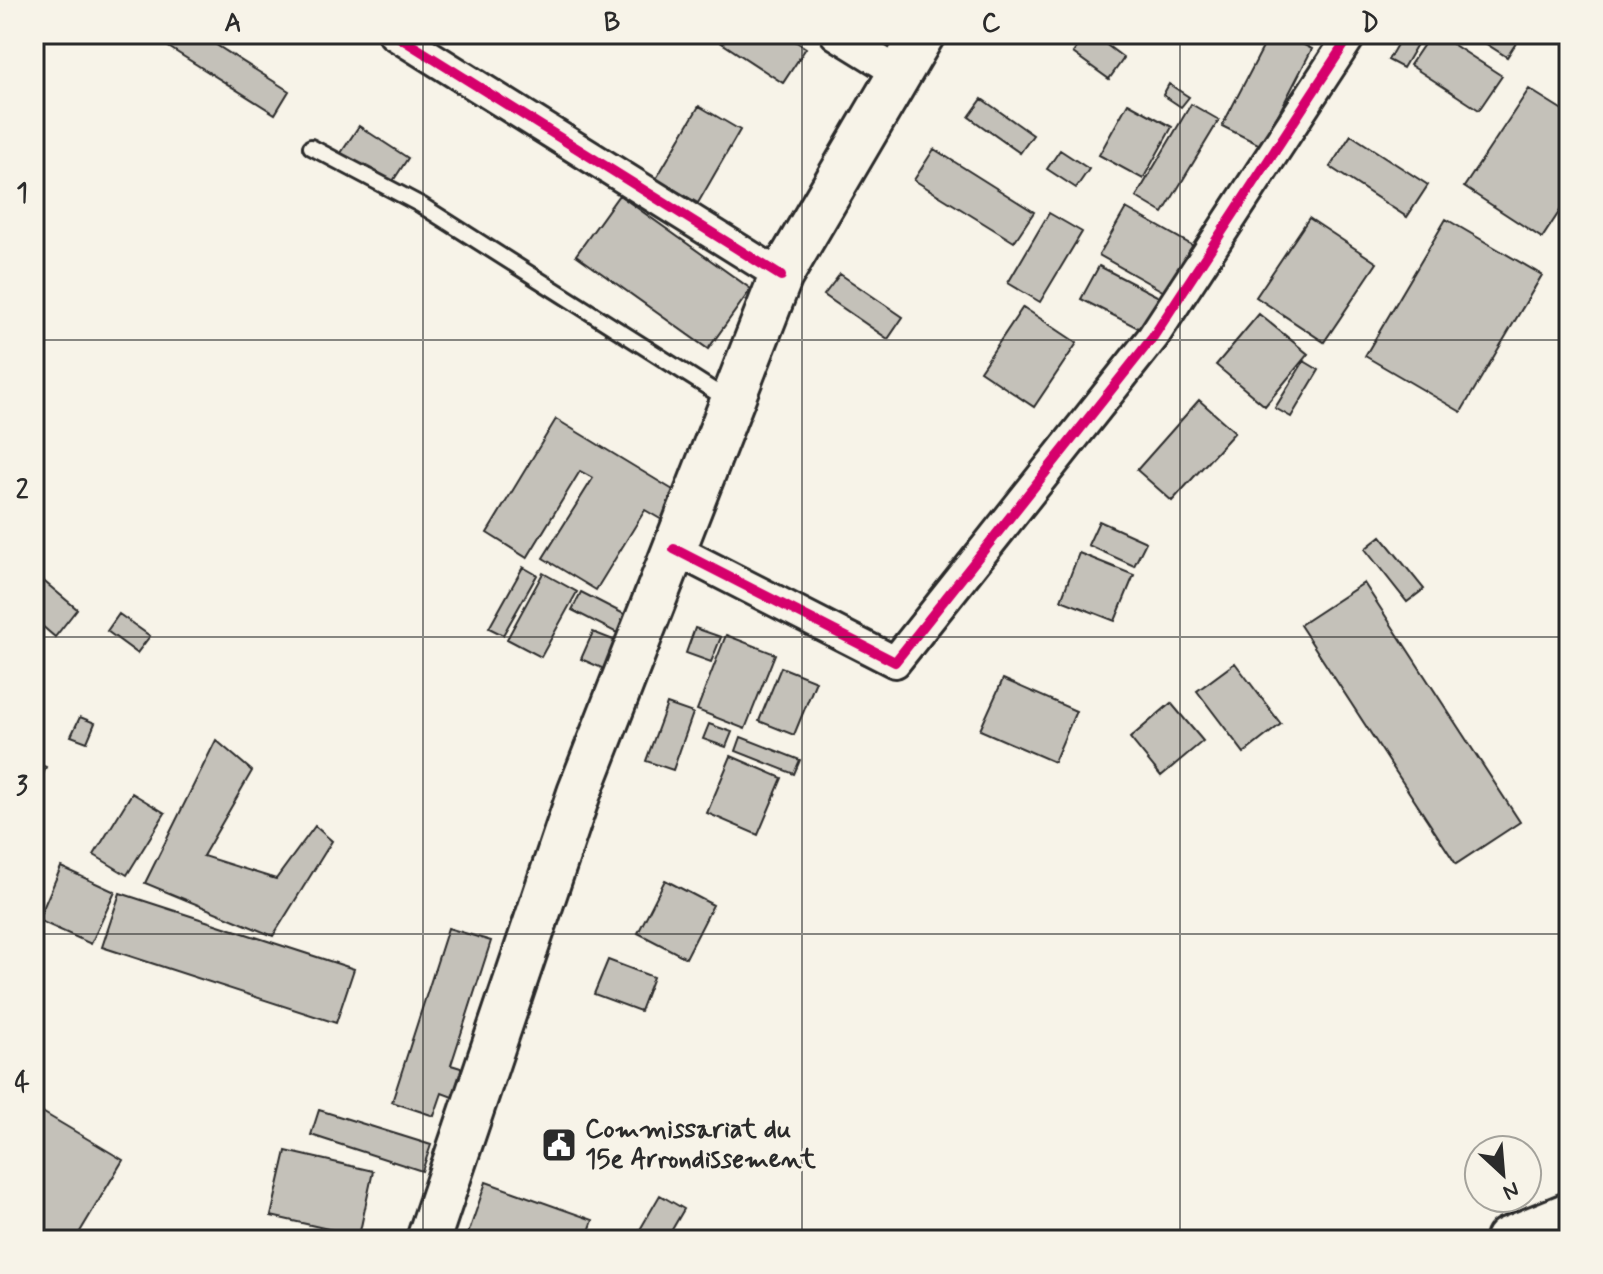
<svg xmlns="http://www.w3.org/2000/svg" width="1603" height="1274" font-family="Mynerve,sans-serif">
	<style>
		.building { fill: #c4c1b9; stroke: #2b2b2b; stroke-width: 2 }
		.lines { fill: none; stroke-linecap: round; stroke-linejoin: round }
		.lane-casing { stroke: #2b2b2b; stroke-width: 20 }
		.street-casing { stroke: #2b2b2b; stroke-width: 36 }
		.secondary-casing { stroke: #2b2b2b; stroke-width: 48 }
		.highway-casing { stroke: #2b2b2b; stroke-width: 50 }
		.lane { stroke: #f7f3e8; stroke-width: 14 }
		.street { stroke: #f7f3e8; stroke-width: 30 }
		.secondary { stroke: #f7f3e8; stroke-width: 42 }
		.highway { stroke: #f7f3e8; stroke-width: 44 }
		.cycleway-casing { stroke: #f7f3e8; stroke-width: 15 }
		.cycleway { stroke: #d6006c; stroke-width: 10 }
		.grid { fill: none; stroke: #2b2b2b; stroke-width: 2; stroke-opacity: 0.55 }
		.labels { text-anchor: middle; dominant-baseline: central; stroke-width: 6; stroke-linejoin: round; paint-order: stroke }
		.poi-label { font-size: 26px; font-weight: bold; fill: #2b2b2b; stroke: #f7f3e8; text-anchor: start }
		.neatline { fill: none; stroke: #2b2b2b; stroke-width: 3 }
		.grid-label { font-size: 26px; text-anchor: middle; font-weight: bold; fill: #2b2b2b }
	</style>
	<rect width="100%" height="100%" fill="#f7f3e8"/>
	<filter id="ink" filterUnits="userSpaceOnUse"><feTurbulence type="fractalNoise" baseFrequency=".0125" numOctaves="2"/><feDisplacementMap in="SourceGraphic" scale="16" xChannelSelector="R" yChannelSelector="G"/><feConvolveMatrix kernelMatrix="1 2 1 2 8 2 1 2 1" color-interpolation-filters="sRGB"/></filter>
	<g filter="url(#ink)">
		<path class="building" d="M 175,34 L 199,34 L 289,91 L 275,114 L 167,46 Z
			M 708,34 L 784,34 L 806,48 L 783,83 Z
			M 1087,34 L 1092,34 L 1124,58 L 1109,79 L 1073,53 Z
			M 1270,34 L 1283,34 L 1312,49 L 1262,146 L 1222,126 Z
			M 1403,34 L 1423,34 L 1403,68 L 1388,60 Z
			M 1431,34 L 1437,34 L 1502,76 L 1479,110 L 1410,65 Z
			M 1471,34 L 1522,34 L 1507,57 Z
			M 1169,84 L 1189,97 L 1181,107 L 1163,95 Z
			M 1529,89 L 1569,114 L 1569,197 L 1542,238 L 1464,187 Z
			M 982,99 L 1033,135 L 1020,153 L 969,117 Z
			M 1128,103 L 1172,127 L 1143,179 L 1099,155 Z
			M 1191,104 L 1219,120 L 1163,213 L 1136,197 Z
			M 699,106 L 740,130 L 698,203 L 656,179 Z
			M 359,126 L 408,158 L 391,184 L 341,153 Z
			M 1351,135 L 1428,185 L 1407,217 L 1330,167 Z
			M 934,149 L 1034,212 L 1014,242 L 914,180 Z
			M 1060,150 L 1089,169 L 1076,188 L 1047,169 Z
			M 619,195 L 751,289 L 708,349 L 576,255 Z
			M 1126,208 L 1195,247 L 1168,294 L 1099,255 Z
			M 1049,213 L 1082,232 L 1040,302 L 1008,283 Z
			M 1309,218 L 1377,263 L 1324,342 L 1256,297 Z
			M 1446,219 L 1542,275 L 1461,412 L 1365,356 Z
			M 1099,266 L 1159,297 L 1142,330 L 1081,299 Z
			M 840,274 L 903,317 L 888,339 L 824,295 Z
			M 1023,307 L 1077,343 L 1034,407 L 980,371 Z
			M 1259,314 L 1308,354 L 1265,406 L 1216,365 Z
			M 1304,361 L 1319,370 L 1291,417 L 1275,408 Z
			M 1199,400 L 1235,432 L 1172,501 L 1137,470 Z
			M 556,419 L 678,493 L 662,520 L 645,510 L 596,590 L 543,558 L 593,478 L 580,471 L 527,558 L 487,533 Z
			M 1099,521 L 1146,542 L 1134,566 L 1088,545 Z
			M 1381,536 L 1424,589 L 1407,602 L 1365,549 Z
			M 1079,553 L 1134,575 L 1115,621 L 1061,600 Z
			M 523,567 L 537,575 L 503,635 L 489,628 Z
			M 34,573 L 77,609 L 55,637 L 34,619 Z
			M 543,573 L 577,592 L 541,657 L 507,639 Z
			M 1364,583 L 1520,822 L 1456,864 L 1300,625 Z
			M 581,592 L 626,615 L 617,633 L 572,610 Z
			M 119,614 L 150,636 L 137,653 L 107,631 Z
			M 695,628 L 721,637 L 711,662 L 686,653 Z
			M 593,632 L 616,641 L 604,669 L 581,659 Z
			M 726,635 L 775,654 L 745,729 L 697,710 Z
			M 1235,663 L 1281,724 L 1244,753 L 1197,691 Z
			M 781,667 L 816,681 L 794,735 L 759,721 Z
			M 1003,679 L 1076,711 L 1054,762 L 980,730 Z
			M 1171,703 L 1203,741 L 1161,776 L 1130,738 Z
			M 667,704 L 693,713 L 673,770 L 646,761 Z
			M 80,717 L 95,723 L 87,742 L 71,736 Z
			M 709,724 L 732,732 L 726,747 L 703,739 Z
			M 741,737 L 800,760 L 794,774 L 736,751 Z
			M 216,740 L 252,771 L 203,856 L 276,879 L 315,826 L 332,841 L 273,936 L 145,883 Z
			M 731,756 L 782,778 L 758,835 L 707,813 Z
			M 34,762 L 46,767 L 34,796 Z
			M 132,793 L 165,813 L 127,875 L 94,855 Z
			M 61,867 L 115,892 L 91,944 L 38,920 Z
			M 665,880 L 713,905 L 686,958 L 638,933 Z
			M 120,893 L 354,969 L 336,1023 L 102,947 Z
			M 448,928 L 491,941 L 451,1065 L 464,1069 L 455,1098 L 442,1093 L 434,1116 L 392,1102 Z
			M 608,960 L 653,977 L 640,1011 L 594,994 Z
			M 34,1107 L 123,1160 L 75,1240 L 34,1240 Z
			M 319,1110 L 431,1145 L 422,1171 L 311,1135 Z
			M 286,1151 L 373,1171 L 359,1236 L 271,1216 Z
			M 486,1182 L 593,1220 L 586,1240 L 466,1240 Z
			M 660,1195 L 684,1209 L 666,1240 L 634,1240 Z"/>
		<g class="lines">
			<defs>
				<path id="lane" d="M 311,147 L 421,205 L 728,400"/>
				<path id="street" d="M 394,34 L 781,276
					M 836,34 L 899,73
					M 674,549 L 895,662 L 1153,337 L 1351,34"/>
				<path id="secondary" d="M 428,1240 L 579,793 L 781,276 L 923,34"/>
				<path id="highway" d="M 1508,1240 L 1569,1215"/>
			</defs>
			<use href="#lane" class="lane-casing"/>
			<use href="#street" class="street-casing"/>
			<use href="#secondary" class="secondary-casing"/>
			<use href="#highway" class="highway-casing"/>
			<use href="#lane" class="lane"/>
			<use href="#street" class="street"/>
			<use href="#secondary" class="secondary"/>
			<use href="#highway" class="highway"/>
			<defs>
				<path id="cycleway" d="M 394,34 L 781,276
					M 674,549 L 895,662 L 1153,337 L 1351,34"/>
			</defs>
			<use href="#cycleway" class="cycleway-casing"/>
			<use href="#cycleway" class="cycleway"/>
		</g>
	</g>
	<path class="grid" d="M 423,34 L 423,1240M 802,34 L 802,1240M 1180,34 L 1180,1240M 34,340 L 1569,340M 34,637 L 1569,637M 34,934 L 1569,934"/>
	<defs>
		<symbol id="civic-square" viewBox="-11 -11 22 22"><rect x="-9" y="-9" width="18" height="18" rx="4" fill="#2b2b2b" stroke="#f7f3e8"/><path d="M-.6-6.5H3V-4.5H.6V-3L4-1V1h2V6H-6V1h2V-1L-.6-3ZM-1.2 2.5V6h2.4V2.5Z" fill="#fff"/></symbol>
	</defs>
	<g fill-rule="evenodd">
		<use href="#civic-square" x="539" y="1125" width="40" height="40"/>
	</g>
	<g class="labels">
		<g class="poi-label">
			<text x="585" y="1130">Commissariat du<tspan x="585" dy="30">15e Arrondissement</tspan></text>
		</g>
	</g>
	<rect width="1603" height="1274" fill="none" stroke="#f7f3e8" stroke-width="88"/>
	<g transform="translate(1503 1174) rotate(154)"><circle r="38" fill="#f7f3e8" stroke="#a5a39c" stroke-width="2"/>
	<path d="M0-6L14 30L0 20L-14 30Z" fill="#2b2b2b"/>
	<text y="-12" font-size="22" font-weight="bold" text-anchor="middle" fill="#2b2b2b">N</text>
	</g>
	<rect x="44" y="44" width="1515" height="1186" class="neatline"/>
	<g class="grid-label">
		<text x="233" y="31">A</text>
		<text x="612" y="31">B</text>
		<text x="991" y="31">C</text>
		<text x="1370" y="31">D</text>
		<text x="22" y="201">1</text>
		<text x="22" y="498">2</text>
		<text x="22" y="794">3</text>
		<text x="22" y="1091">4</text>
	</g>
</svg>
